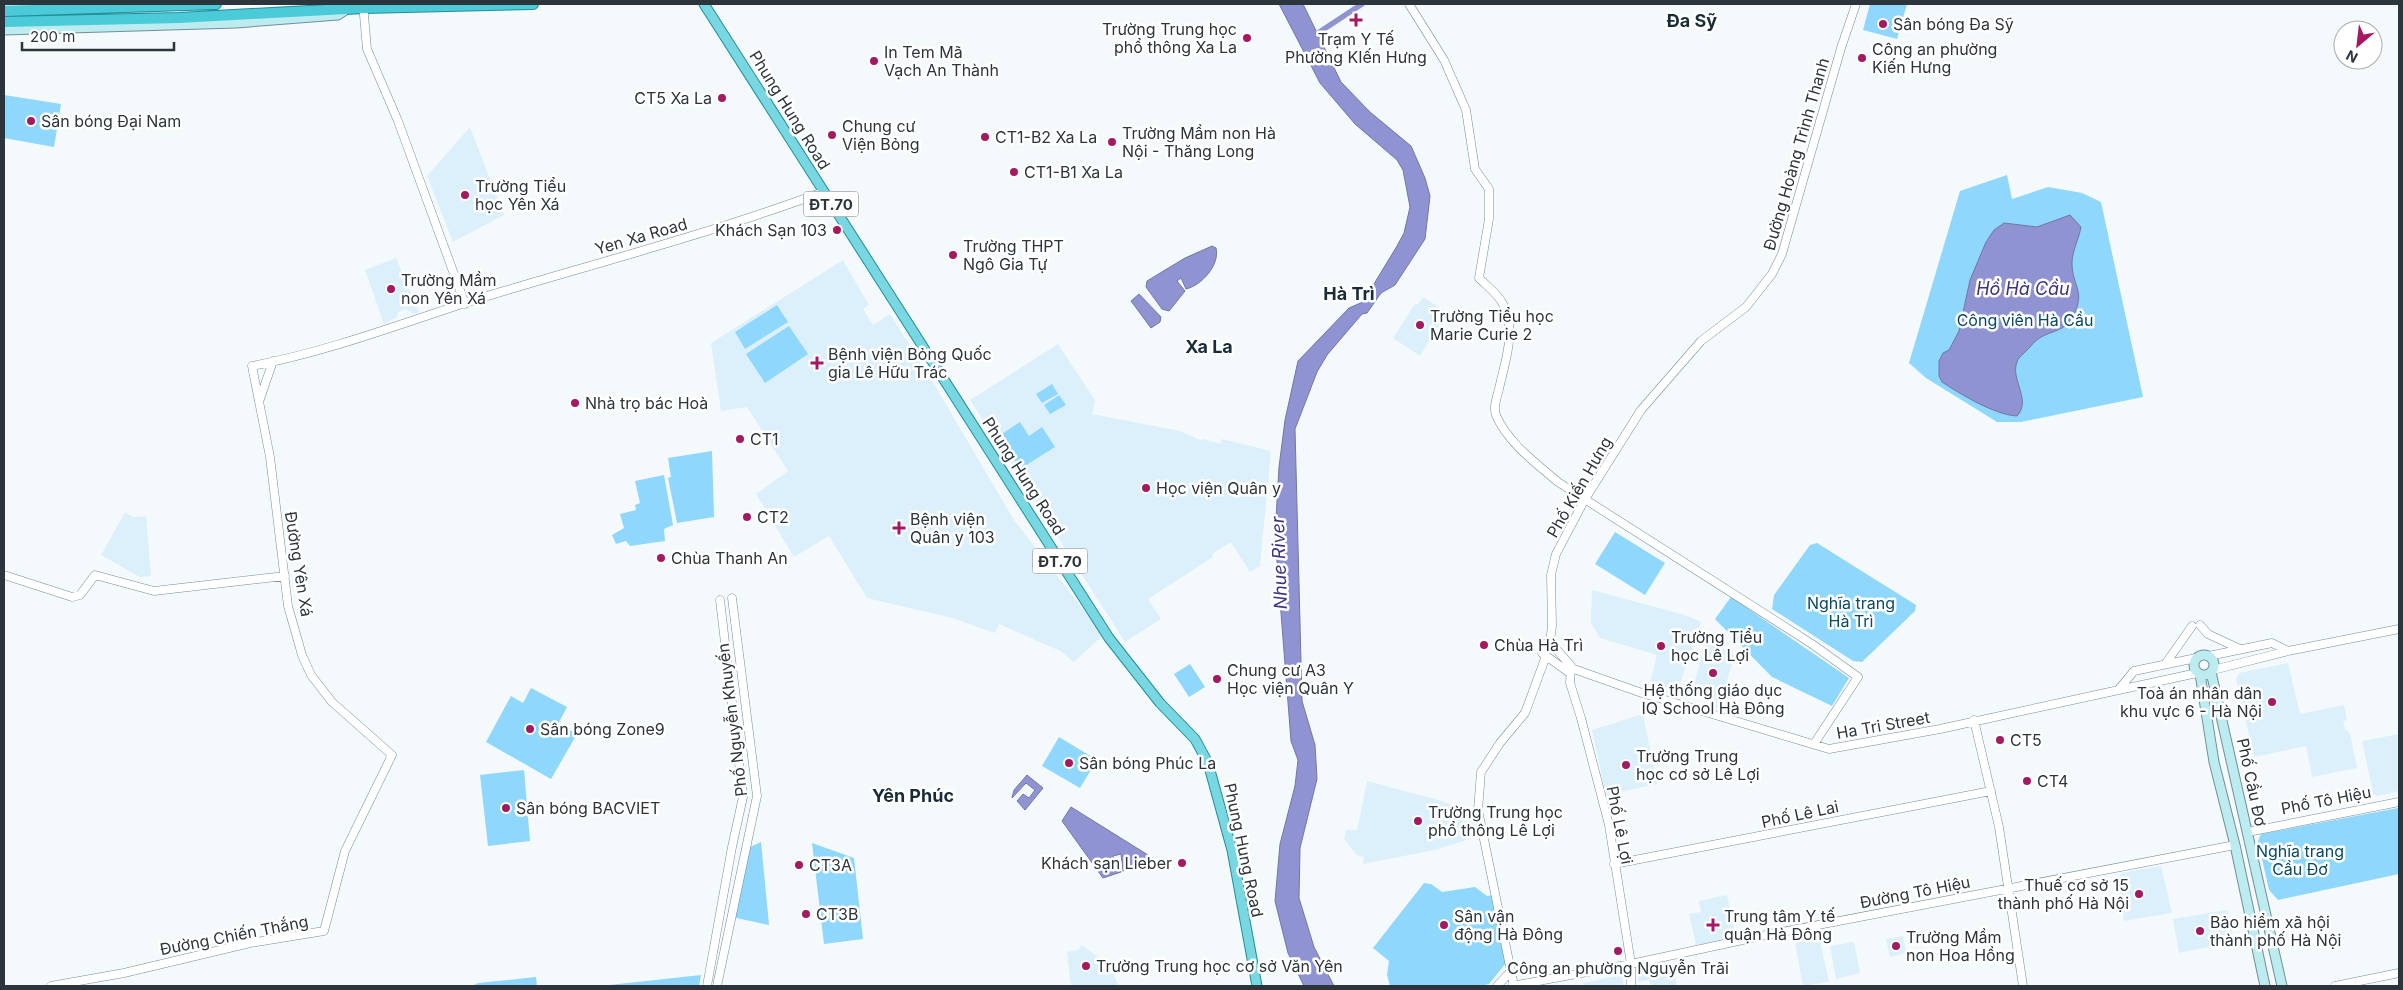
<svg xmlns="http://www.w3.org/2000/svg" width="2403" height="990" font-family="Inter,sans-serif">
	<style>
		.built { fill: #dcf0fb }
		.green { fill: #8fd7fc }
		.water { fill: #9093d1; stroke: #7277a4 }
		.lines { fill: none; stroke-linecap: round; stroke-linejoin: round }
		.canal { stroke: #9093d1; stroke-width: 5.5 }
		.tertiary-casing { stroke: #768d9a; stroke-width: 9 }
		.secondary-casing { stroke: #768d9a; stroke-width: 11 }
		.primary-casing { stroke: #238d9a; stroke-width: 11 }
		.trunk-casing { stroke: #238d9a; stroke-width: 12 }
		.tertiary { stroke: #fff; stroke-width: 8 }
		.secondary { stroke: #bcebf0; stroke-width: 9 }
		.primary { stroke: #78d7e1; stroke-width: 9 }
		.trunk { stroke: #4bcad7; stroke-width: 10 }
		.poi-dot { fill: #a51960; stroke: #fff; stroke-width: 2 }
		.labels { text-anchor: middle; dominant-baseline: central; stroke-width: 5; stroke-linejoin: round; paint-order: stroke }
		.shield { fill: #fff; stroke: #6b7276; stroke-width: 1 }
		.shield-label { font-size: 15px; font-weight: bold; fill: #2b353b }
		.poi-label { font-size: 16px; fill: #2b353b; stroke: #fff; text-anchor: start }
		.street-label { font-size: 16px; fill: #2b353b; stroke: #fff }
		.park-label { font-size: 16px; fill: #094963; stroke: #fff }
		.neighbourhood-label { font-size: 18px; font-weight: bold; fill: #172c36; stroke: #fff }
		.water-label { font-size: 18px; font-style: italic; fill: #3a3580; stroke: #fff }
	</style>
	<rect width="100%" height="100%" fill="#f4f9fc"/>
	<path class="built" d="M 470,127 L 504,215 L 453,242 L 427,176 Z
		M 396,258 L 419,312 L 413,314 L 406,309 L 398,312 L 397,317 L 384,324 L 365,270 Z
		M 843,260 L 869,305 L 863,309 L 873,325 L 890,314 L 934,384 L 1014,520 L 1103,635 L 1074,662 L 1060,651 L 999,624 L 995,633 L 952,618 L 867,598 L 829,536 L 794,557 L 756,494 L 788,471 L 747,407 L 721,411 L 711,343 Z
		M 1423,297 L 1447,312 L 1420,356 L 1393,338 L 1415,304 L 1417,305 Z
		M 1058,344 L 1095,400 L 1092,414 L 1180,431 L 1200,440 L 1204,439 L 1220,444 L 1222,439 L 1271,451 L 1260,566 L 1250,572 L 1231,542 L 1212,554 L 1213,557 L 1148,599 L 1161,619 L 1125,642 L 970,400 Z
		M 125,512 L 133,517 L 146,516 L 151,576 L 140,577 L 101,555 Z
		M 1592,590 L 1685,615 L 1701,622 L 1676,695 L 1649,687 L 1657,655 L 1600,638 L 1591,623 Z
		M 1706,640 L 1735,655 L 1718,709 L 1713,707 L 1715,699 L 1692,691 Z
		M 2288,663 L 2300,714 L 2344,705 L 2347,720 L 2343,721 L 2345,729 L 2350,733 L 2357,768 L 2312,777 L 2306,746 L 2254,757 L 2236,679 L 2239,673 Z
		M 1643,714 L 1657,784 L 1606,795 L 1592,730 Z
		M 2399,734 L 2399,789 L 2396,792 L 2377,796 L 2373,793 L 2362,741 Z
		M 1367,781 L 1435,799 L 1475,813 L 1479,836 L 1435,850 L 1363,864 L 1364,857 L 1357,855 L 1344,839 L 1346,830 L 1357,830 Z
		M 2161,866 L 2172,913 L 2124,921 L 2117,880 L 2121,873 Z
		M 1727,895 L 1736,937 L 1696,945 L 1689,914 L 1701,912 L 1699,901 Z
		M 2227,910 L 2234,942 L 2179,953 L 2173,919 Z
		M 1903,936 L 1906,953 L 1890,957 L 1886,939 Z
		M 1819,937 L 1829,982 L 1803,986 L 1795,943 Z
		M 1854,942 L 1860,973 L 1836,979 L 1830,946 Z
		M 1082,945 L 1098,957 L 1107,970 L 1111,969 L 1119,986 L 1071,986 L 1067,952 L 1078,950 Z
		M 1673,965 L 1677,986 L 1651,986 L 1649,980 L 1639,982 L 1637,972 Z
		M 1622,975 L 1624,986 L 1584,986 L 1583,983 Z"/>
	<path class="green" d="M 1870,4 L 1907,4 L 1897,39 L 1863,30 Z
		M 4,95 L 61,104 L 54,147 L 4,138 Z
		M 2007,175 L 2012,199 L 2048,187 L 2082,193 L 2101,202 L 2143,397 L 2021,422 L 1997,422 L 1926,378 L 1909,363 L 1960,191 Z
		M 777,305 L 788,322 L 745,349 L 735,332 Z
		M 789,326 L 808,354 L 765,383 L 746,354 Z
		M 1052,384 L 1058,394 L 1042,403 L 1036,394 Z
		M 1059,395 L 1066,405 L 1050,414 L 1044,405 Z
		M 1020,422 L 1029,436 L 1042,427 L 1055,447 L 1020,469 L 999,436 Z
		M 712,451 L 714,517 L 677,523 L 668,478 L 671,477 L 668,458 Z
		M 664,475 L 673,525 L 664,529 L 665,541 L 630,546 L 626,541 L 616,544 L 612,535 L 624,528 L 620,514 L 636,510 L 635,505 L 640,503 L 635,481 Z
		M 1615,532 L 1665,563 L 1645,595 L 1595,564 Z
		M 1817,543 L 1916,605 L 1915,611 L 1862,662 L 1853,661 L 1772,609 L 1774,595 L 1810,545 Z
		M 1731,597 L 1849,678 L 1832,706 L 1772,677 L 1715,619 Z
		M 1190,664 L 1205,687 L 1189,697 L 1174,674 Z
		M 531,688 L 567,707 L 558,724 L 577,734 L 551,779 L 486,742 L 511,696 L 523,703 Z
		M 1059,737 L 1097,760 L 1080,788 L 1042,766 Z
		M 524,770 L 530,841 L 488,846 L 480,775 Z
		M 2398,808 L 2399,874 L 2278,900 L 2269,890 L 2258,841 L 2261,834 Z
		M 761,842 L 769,925 L 732,917 L 746,849 Z
		M 812,843 L 854,858 L 863,939 L 824,944 Z
		M 1424,883 L 1431,884 L 1442,892 L 1475,887 L 1487,896 L 1492,895 L 1506,963 L 1489,984 L 1481,986 L 1390,986 L 1387,975 L 1389,961 L 1373,948 Z
		M 701,975 L 699,986 L 600,986 Z
		M 536,977 L 537,986 L 472,986 L 478,983 Z"/>
	<path class="water" d="M 1279,4 L 1303,4 L 1341,82 L 1370,112 L 1411,146 L 1425,178 L 1430,196 L 1425,239 L 1395,285 L 1381,293 L 1367,313 L 1362,314 L 1327,355 L 1317,372 L 1295,429 L 1302,701 L 1315,745 L 1317,779 L 1300,848 L 1299,898 L 1314,947 L 1334,986 L 1304,986 L 1288,953 L 1275,901 L 1280,844 L 1295,786 L 1298,760 L 1291,741 L 1275,536 L 1279,467 L 1285,420 L 1298,361 L 1349,308 L 1363,302 L 1397,246 L 1404,233 L 1410,207 L 1403,170 L 1397,160 L 1355,124 L 1320,83 Z
		M 2070,215 L 2081,227 C 2079,239 2072,251 2072,263 C 2072,287 2087,291 2072,318 C 2066,330 2052,331 2041,337 C 2034,341 2030,348 2024,353 C 2021,356 2018,358 2017,362 C 2010,379 2032,400 2017,416 C 1995,415 1960,394 1942,382 L 1939,376 L 1939,361 L 1943,353 L 1949,350 L 1959,331 L 1970,280 L 1986,242 L 1994,230 L 2004,223 L 2037,227 Z
		M 1212,246 L 1216,248 C 1220,265 1202,285 1186,289 L 1181,278 L 1177,281 L 1185,291 L 1169,311 L 1162,309 L 1146,287 L 1147,281 L 1185,258 Z
		M 1139,294 L 1161,317 L 1160,322 L 1151,328 L 1131,301 Z
		M 1027,775 L 1043,788 L 1025,810 L 1017,801 L 1023,794 L 1029,798 L 1035,790 L 1026,783 L 1012,798 L 1014,790 Z
		M 1071,807 L 1156,860 L 1123,871 L 1121,854 L 1113,856 L 1115,866 L 1118,865 L 1121,872 L 1103,878 L 1062,821 Z"/>
	<g class="lines">
		<path class="canal" d="M 1318,33 L 1362,4"/>
		<defs>
			<path id="tertiary" d="M 363,4 L 367,49 L 398,121 L 465,304
				M 1409,4 L 1444,60 L 1466,110 L 1475,169 L 1489,189 L 1489,219 L 1479,278 C 1487,286 1498,294 1503,304 C 1517,331 1505,361 1499,389 C 1497,397 1493,407 1496,415 C 1507,442 1537,464 1558,482 L 1812,644 L 1858,677 L 1814,744
				M 260,399 L 273,361
				M 4,575 L 72,597 L 80,595 L 95,575 L 154,591 L 285,576
				M 2200,625 L 2208,634 L 2240,649
				M 1550,642 L 1552,626 L 1551,575 L 1556,554 L 1585,499 L 1641,410 L 1701,341 L 1746,307 L 1772,274 L 1782,254 L 1841,48 L 1856,4
				M 1550,642 L 1571,666 L 1570,683 L 1581,718 L 1609,825 L 1631,964 L 1631,986
				M 1550,642 L 1542,645 L 1542,653 L 1567,671
				M 2209,656 L 2272,643 L 2288,651
				M 2166,663 L 2192,626
				M 1571,668 L 1642,693 L 1829,749 L 1940,729 L 2197,673
				M 2213,670 L 2288,651 L 2399,629
				M 2119,689 L 2134,671 L 2196,658
				M 1974,720 L 1999,827 L 2023,986
				M 2248,832 L 2399,802
				M 1614,864 L 1991,791
				M 51,986 L 124,973 L 250,943 L 324,931 L 345,851 L 392,755 L 332,702 L 311,675 L 302,655 L 288,606 L 270,457 L 252,366 C 331,351 408,321 484,297 C 597,263 712,233 823,192
				M 707,986 L 732,847 L 743,797 L 720,600
				M 717,986 L 757,796 L 732,598
				M 1497,986 L 1511,971
				M 1512,986 L 1631,964 L 1766,935 L 2235,845
				M 1514,986 L 1478,810 L 1481,772 L 1500,743 L 1525,713 L 1546,656
				M 2335,986 L 2399,973"/>
			<path id="secondary" d="M 4,5 L 38,4
				M 4,30 L 236,23 L 338,15 L 347,9
				M2194 665a10 10 0 1 1 20 0a10 10 0 1 1-20 0Z
				M 2211,672 L 2282,986
				M 2200,674 L 2214,762 L 2235,845 L 2265,986"/>
			<path id="primary" d="M 704,4 L 1109,638 L 1160,703 L 1195,739 L 1208,763 L 1232,850 L 1257,986"/>
			<path id="trunk" d="M 4,11 L 216,4
				M 4,22 L 179,18 L 364,8 L 533,4"/>
		</defs>
		<use href="#tertiary" class="tertiary-casing"/>
		<use href="#secondary" class="secondary-casing"/>
		<use href="#primary" class="primary-casing"/>
		<use href="#trunk" class="trunk-casing"/>
		<use href="#tertiary" class="tertiary"/>
		<use href="#secondary" class="secondary"/>
		<use href="#primary" class="primary"/>
		<use href="#trunk" class="trunk"/>
	</g>
	<g class="poi-dot">
		<path d="M1353.5 12.5h5v5h5v5h-5v5h-5v-5h-5v-5h5z"/>
		<circle cx="1883" cy="24" r="5"/>
		<circle cx="1247" cy="38" r="5"/>
		<circle cx="1862" cy="58" r="5"/>
		<circle cx="874" cy="61" r="5"/>
		<circle cx="722" cy="98" r="5"/>
		<circle cx="31" cy="121" r="5"/>
		<circle cx="832" cy="135" r="5"/>
		<circle cx="985" cy="137" r="5"/>
		<circle cx="1112" cy="142" r="5"/>
		<circle cx="1014" cy="172" r="5"/>
		<circle cx="465" cy="195" r="5"/>
		<circle cx="837" cy="230" r="5"/>
		<circle cx="953" cy="255" r="5"/>
		<circle cx="391" cy="289" r="5"/>
		<circle cx="1420" cy="325" r="5"/>
		<path d="M814.5 355.5h5v5h5v5h-5v5h-5v-5h-5v-5h5z"/>
		<circle cx="575" cy="403" r="5"/>
		<circle cx="740" cy="439" r="5"/>
		<circle cx="1146" cy="488" r="5"/>
		<circle cx="747" cy="517" r="5"/>
		<path d="M896.5 520.5h5v5h5v5h-5v5h-5v-5h-5v-5h5z"/>
		<circle cx="661" cy="558" r="5"/>
		<circle cx="1484" cy="645" r="5"/>
		<circle cx="1661" cy="646" r="5"/>
		<circle cx="1713" cy="673" r="5"/>
		<circle cx="1217" cy="679" r="5"/>
		<circle cx="2272" cy="702" r="5"/>
		<circle cx="530" cy="729" r="5"/>
		<circle cx="2000" cy="740" r="5"/>
		<circle cx="1069" cy="763" r="5"/>
		<circle cx="1626" cy="765" r="5"/>
		<circle cx="2027" cy="781" r="5"/>
		<circle cx="506" cy="808" r="5"/>
		<circle cx="1418" cy="821" r="5"/>
		<circle cx="1182" cy="863" r="5"/>
		<circle cx="799" cy="865" r="5"/>
		<circle cx="2139" cy="894" r="5"/>
		<circle cx="806" cy="914" r="5"/>
		<circle cx="1444" cy="925" r="5"/>
		<path d="M1710.5 917.5h5v5h5v5h-5v5h-5v-5h-5v-5h5z"/>
		<circle cx="2200" cy="931" r="5"/>
		<circle cx="1896" cy="946" r="5"/>
		<circle cx="1618" cy="951" r="5"/>
		<circle cx="1086" cy="966" r="5"/>
	</g>
	<g class="labels">
		<g class="shield">
			<rect x="803.5" y="191.5" width="55" height="25" rx="4"/>
			<rect x="1032.5" y="548.5" width="55" height="25" rx="4"/>
		</g>
		<g class="shield-label">
			<text x="831" y="204">ĐT.70</text>
			<text x="1060" y="561">ĐT.70</text>
		</g>
		<g class="poi-label">
			<text x="1893" y="24">Sân bóng Đa Sỹ</text>
			<text x="1237" y="29" text-anchor="end">Trường Trung học<tspan x="1237" dy="18">phổ thông Xa La</tspan></text>
			<text x="1356" y="39" text-anchor="middle">Trạm Y Tế<tspan x="1356" dy="18">Phường KIến Hưng</tspan></text>
			<text x="1872" y="49">Công an phường<tspan x="1872" dy="18">Kiến Hưng</tspan></text>
			<text x="884" y="52">In Tem Mã<tspan x="884" dy="18">Vạch An Thành</tspan></text>
			<text x="712" y="98" text-anchor="end">CT5 Xa La</text>
			<text x="41" y="121">Sân bóng Đại Nam</text>
			<text x="842" y="126">Chung cư<tspan x="842" dy="18">Viện Bỏng</tspan></text>
			<text x="1122" y="133">Trường Mầm non Hà<tspan x="1122" dy="18">Nội - Thăng Long</tspan></text>
			<text x="995" y="137">CT1-B2 Xa La</text>
			<text x="1024" y="172">CT1-B1 Xa La</text>
			<text x="475" y="186">Trường Tiểu<tspan x="475" dy="18">học Yên Xá</tspan></text>
			<text x="827" y="230" text-anchor="end">Khách Sạn 103</text>
			<text x="963" y="246">Trường THPT<tspan x="963" dy="18">Ngô Gia Tự</tspan></text>
			<text x="401" y="280">Trường Mầm<tspan x="401" dy="18">non Yên Xá</tspan></text>
			<text x="1430" y="316">Trường Tiểu học<tspan x="1430" dy="18">Marie Curie 2</tspan></text>
			<text x="828" y="354">Bệnh viện Bỏng Quốc<tspan x="828" dy="18">gia Lê Hữu Trác</tspan></text>
			<text x="585" y="403">Nhà trọ bác Hoà</text>
			<text x="750" y="439">CT1</text>
			<text x="1156" y="488">Học viện Quân y</text>
			<text x="757" y="517">CT2</text>
			<text x="910" y="519">Bệnh viện<tspan x="910" dy="18">Quân y 103</tspan></text>
			<text x="671" y="558">Chùa Thanh An</text>
			<text x="1671" y="637">Trường Tiểu<tspan x="1671" dy="18">học Lê Lợi</tspan></text>
			<text x="1494" y="645">Chùa Hà Trì</text>
			<text x="1227" y="670">Chung cư A3<tspan x="1227" dy="18">Học viện Quân Y</tspan></text>
			<text x="1713" y="690" text-anchor="middle">Hệ thống giáo dục<tspan x="1713" dy="18">IQ School Hà Đông</tspan></text>
			<text x="2262" y="693" text-anchor="end">Toà án nhân dân<tspan x="2262" dy="18">khu vực 6 - Hà Nội</tspan></text>
			<text x="540" y="729">Sân bóng Zone9</text>
			<text x="2010" y="740">CT5</text>
			<text x="1636" y="756">Trường Trung<tspan x="1636" dy="18">học cơ sở Lê Lợi</tspan></text>
			<text x="1079" y="763">Sân bóng Phúc La</text>
			<text x="2037" y="781">CT4</text>
			<text x="516" y="808">Sân bóng BACVIET</text>
			<text x="1428" y="812">Trường Trung học<tspan x="1428" dy="18">phổ thông Lê Lợi</tspan></text>
			<text x="1172" y="863" text-anchor="end">Khách sạn Lieber</text>
			<text x="809" y="865">CT3A</text>
			<text x="2129" y="885" text-anchor="end">Thuế cơ sở 15<tspan x="2129" dy="18">thành phố Hà Nội</tspan></text>
			<text x="816" y="914">CT3B</text>
			<text x="1454" y="916">Sân vận<tspan x="1454" dy="18">động Hà Đông</tspan></text>
			<text x="1724" y="916">Trung tâm Y tế<tspan x="1724" dy="18">quận Hà Đông</tspan></text>
			<text x="2210" y="922">Bảo hiểm xã hội<tspan x="2210" dy="18">thành phố Hà Nội</tspan></text>
			<text x="1906" y="937">Trường Mầm<tspan x="1906" dy="18">non Hoa Hồng</tspan></text>
			<text x="1096" y="966">Trường Trung học cơ sở Văn Yên</text>
			<text x="1618" y="968" text-anchor="middle">Công an phường Nguyễn Trãi</text>
		</g>
		<g class="street-label">
			<text transform="translate(790 110) rotate(58)">Phung Hung Road</text>
			<text transform="translate(1796 154) rotate(-74)">Đường Hoàng Trình Thanh</text>
			<text transform="translate(641 236) rotate(-16)">Yen Xa Road</text>
			<text transform="translate(1024 476) rotate(57)">Phung Hung Road</text>
			<text transform="translate(1579 487) rotate(-60)">Phố Kiến Hưng</text>
			<text transform="translate(299 564) rotate(81)">Đường Yên Xá</text>
			<text transform="translate(732 720) rotate(-97)">Phố Nguyễn Khuyến</text>
			<text transform="translate(1883 725) rotate(-10)">Ha Tri Street</text>
			<text transform="translate(2252 782) rotate(78)">Phố Cầu Đơ</text>
			<text transform="translate(2326 800) rotate(-11)">Phố Tô Hiệu</text>
			<text transform="translate(1800 814) rotate(-12)">Phố Lê Lai</text>
			<text transform="translate(1620 825) rotate(79)">Phố Lê Lợi</text>
			<text transform="translate(1244 850) rotate(78)">Phung Hung Road</text>
			<text transform="translate(1915 892) rotate(-11)">Đường Tô Hiệu</text>
			<text transform="translate(234 935) rotate(-11)">Đường Chiến Thắng</text>
		</g>
		<g class="park-label">
			<text x="2025" y="320">Công viên Hà Cầu</text>
			<text x="1851" y="603">Nghĩa trang<tspan x="1851" dy="18">Hà Trì</tspan></text>
			<text x="2300" y="851">Nghĩa trang<tspan x="2300" dy="18">Cầu Đơ</tspan></text>
		</g>
		<g class="neighbourhood-label">
			<text x="1692" y="20">Đa Sỹ</text>
			<text x="1349" y="293">Hà Trì</text>
			<text x="1209" y="346">Xa La</text>
			<text x="913" y="795">Yên Phúc</text>
		</g>
		<g class="water-label">
			<text x="2023" y="288">Hồ Hà Cầu</text>
			<text transform="translate(1279 563) rotate(-92)">Nhue River</text>
		</g>
	</g>
	<rect width="2403" height="990" fill="none" stroke="#2b353b" stroke-width="10"/>
	<g transform="translate(2358 45) rotate(208)"><circle r="24" fill="#ffffff" stroke="#aaaeb1"/>
	<path d="M0-4L9 19L0 12L-9 19Z" fill="#a51960"/>
	<text y="-8" font-size="14" font-weight="bold" text-anchor="middle" fill="#2b353b">N</text>
	</g>
	<path d="M22 42v8h152v-8" fill="none" stroke="#2b353b" stroke-width="2.5"/>
	<text x="30" y="42" font-size="15" fill="#2b353b" stroke="#ffffff" stroke-width="4" paint-order="stroke">200 m</text>
</svg>
